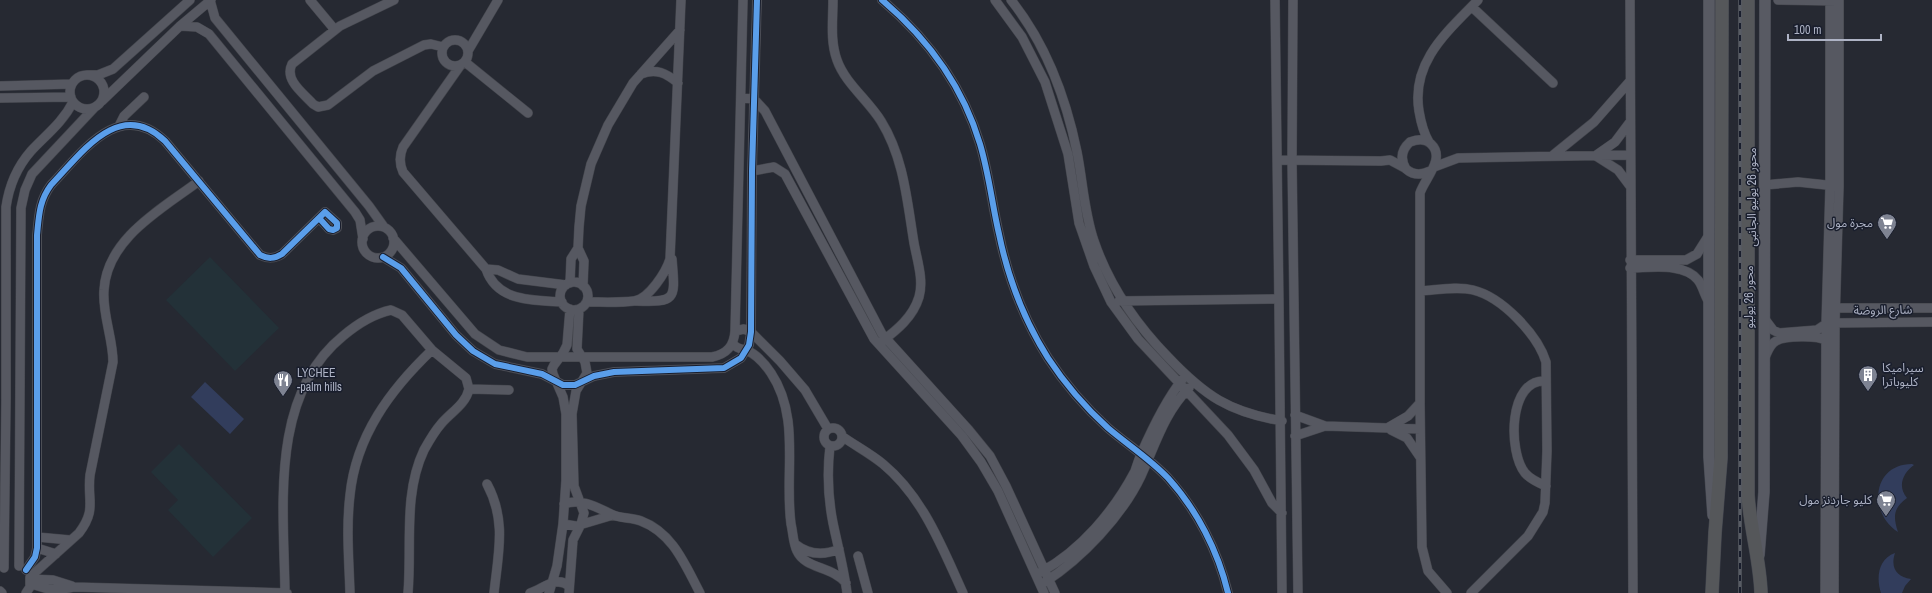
<svg xmlns="http://www.w3.org/2000/svg" width="1932" height="593" font-family="'Archivo Narrow','Noto Sans Arabic',sans-serif">
	<style>
		.green { fill: #233138 }
		.water { fill: #323d5c }
		.lines { fill: none; stroke-linecap: round; stroke-linejoin: round }
		.minor-casing { stroke: #42444b; stroke-width: 10 }
		.major-casing { stroke: #43464f; stroke-width: 12 }
		.highway-casing { stroke: #42454e; stroke-width: 14 }
		.minor { stroke: #565861; stroke-width: 9 }
		.major { stroke: #585a63; stroke-width: 11 }
		.highway { stroke: #55575a; stroke-width: 13 }
		.rail-casing { stroke: #585c64; stroke-width: 3.5 }
		.rail { stroke: #191e2d; stroke-width: 2; stroke-dasharray: 6; stroke-linecap: butt }
		.cycleway-casing { stroke: #191e2d; stroke-width: 8 }
		.cycleway { stroke: #5a9eea; stroke-width: 6 }
		.labels { text-anchor: middle; dominant-baseline: central; stroke-width: 3; stroke-linejoin: round; paint-order: stroke }
		.street-label { font-size: 12px; fill: #aeb3c5; stroke: #191e2d }
		.poi-label { font-size: 12px; fill: #aeb3c5; stroke: #191e2d; text-anchor: end }
	</style>
	<rect width="100%" height="100%" fill="#262932"/>
	<path class="green" d="M 210,257 L 279,328 L 235,371 L 166,300 Z
		M 179,444 L 252,518 L 213,557 L 168,510 L 178,500 L 151,472 Z"/>
	<path class="water" d="M 205,382 L 244,419 L 230,434 L 191,397 Z
		M 1912,464 L 1914,465 C 1903,473 1897,486 1907,498 C 1893,508 1893,517 1898,532 C 1868,513 1872,464 1912,464 Z
		M 1895,553 C 1890,568 1897,577 1911,579 L 1905,586 L 1902,593 L 1881,593 C 1876,578 1878,559 1895,553 Z"/>
	<g class="lines">
		<defs>
			<path id="minor" d="M 210,0 L 215,18 L 369,206 L 384,227
				M 310,0 L 335,30
				M 394,0 L 340,26 L 292,64 C 284,80 303,93 313,104 L 318,107 L 328,105 L 373,71 L 424,45 L 431,44 L 443,47
				M 833,0 C 833,20 830,41 837,60 C 845,83 868,100 881,121 C 904,158 907,201 914,243 C 917,260 924,280 919,297 C 913,317 897,330 881,342
				M 882,0 C 927,38 963,87 980,144 C 989,174 992,204 999,234 C 1008,278 1024,320 1048,358 C 1065,384 1086,408 1108,428 C 1128,445 1150,459 1168,478 C 1197,510 1218,551 1228,593
				M 995,0 L 1022,37 L 1045,82 L 1068,154 L 1079,223 L 1094,266 L 1111,302 L 1138,339 L 1228,435 L 1254,470 L 1272,503 L 1282,513
				M 1011,0 C 1046,44 1066,98 1077,152 C 1083,182 1084,212 1094,241 C 1109,285 1136,324 1168,357 C 1205,396 1229,412 1282,421
				M 1275,0 C 1278,198 1280,395 1282,593
				M 1293,0 L 1292,160 L 1298,593
				M 1630,0 L 1633,593
				M 1778,0 L 1836,1
				M 1472,7 L 1553,83
				M 180,26 L 197,27 L 209,34 L 355,212 L 360,220 L 363,239
				M442 53a13 13 0 1 1 26 0a13 13 0 1 1-26 0Z
				M 468,51 L 498,0
				M 465,62 L 528,113
				M 460,66 L 403,147 C 399,156 399,163 403,172 L 486,269 C 497,302 533,300 562,302
				M 641,74 C 656,68 666,73 678,83
				M70 92a17 17 0 1 1 34 0a17 17 0 1 1-34 0Z
				M 89,75 L 98,75 L 113,69 L 190,0
				M 0,86 L 72,84
				M 0,98 L 71,97
				M 741,98 L 754,99 L 765,111 L 882,334 L 968,429 L 990,456 L 1006,486 L 1055,593
				M 102,101 L 180,26 L 211,0
				M 119,126 L 124,116 L 144,97
				M 1429,142 C 1423,132 1421,123 1419,111 C 1411,62 1447,32 1478,0
				M 1552,156 L 1594,122 L 1630,81
				M 1595,156 L 1615,142 L 1630,122
				M 1596,156 L 1618,170 L 1630,186
				M 1277,160 L 1381,161 L 1390,160 L 1405,168
				M 1434,167 L 1458,158 L 1630,155
				M 752,171 L 774,167 L 785,174 L 874,339 L 962,436 L 981,462 L 998,491 L 1044,593
				M 1430,171 C 1422,175 1414,176 1406,169 C 1400,159 1401,150 1410,142 C 1418,139 1425,138 1431,144 C 1446,158 1425,178 1420,193 L 1420,403 L 1422,547 L 1428,571 L 1447,593
				M 1765,185 L 1798,182 L 1836,186
				M362 242a16 16 0 1 1 32 0a16 16 0 1 1-32 0Z
				M 393,238 L 475,334 L 499,350 L 527,357 L 712,357 C 727,354 734,346 735,331 L 743,0
				M 383,257 L 401,268 L 456,335 L 473,351 L 495,364 L 542,374 L 563,385 L 575,385 L 594,376 L 614,372 L 724,368 L 741,358 L 749,345 L 751,332 L 752,171 L 757,0
				M 1630,260 L 1686,260 L 1697,254 L 1709,235
				M 1630,268 C 1650,268 1684,262 1698,280 C 1703,286 1704,295 1709,302
				M 486,269 L 498,270 L 518,279 L 566,285
				M560 296a14 14 0 1 1 28 0a14 14 0 1 1-28 0Z
				M 570,283 L 571,259 L 578,248
				M 583,286 L 584,261 L 578,248 L 579,227 L 581,206 L 591,164 L 608,125 L 633,83 L 680,30
				M 1420,291 C 1437,290 1457,286 1473,290 C 1502,297 1538,335 1546,362 L 1547,451 L 1545,503 L 1543,512 L 1528,536 L 1471,593
				M 636,301 C 678,303 675,298 672,259
				M 1119,301 L 1278,299
				M 587,302 C 602,302 619,303 634,301 C 649,299 666,272 670,259 L 681,0
				M 1830,310 L 1835,308 L 1932,308
				M 1764,318 L 1773,330 L 1779,333 L 1817,330 L 1826,324
				M 1835,323 L 1932,322
				M 735,331 L 744,329 L 751,332 L 780,361 L 805,390 L 828,429
				M 733,344 C 737,349 741,349 746,350 C 756,354 765,364 771,373 C 801,418 784,473 791,524 C 793,532 793,543 797,551 C 805,569 832,566 846,583
				M 1765,357 C 1768,351 1770,344 1776,341 C 1784,336 1819,335 1826,341
				M 1546,381 C 1508,378 1508,452 1525,473 C 1531,480 1539,483 1546,486
				M 469,389 L 509,390
				M 1295,415 L 1325,426 L 1420,429
				M 1389,427 L 1408,416 L 1420,403
				M824 437a9 9 0 1 1 18 0a9 9 0 1 1-18 0Z
				M 1391,430 L 1407,438 L 1420,457
				M 1295,436 L 1325,426
				M 843,437 C 856,446 871,454 883,464 C 923,497 942,547 963,593
				M 830,446 C 827,472 828,498 833,523 C 838,547 844,569 847,593
				M 487,484 C 507,521 498,554 494,593
				M 564,504 C 581,498 596,507 611,514 C 620,519 631,517 641,521 C 673,533 685,565 700,593
				M 563,524 L 576,526 L 613,515
				M 37,537 L 70,540
				M 795,544 C 809,555 823,556 839,549
				M 37,548 L 56,554
				M 858,556 L 868,593
				M 19,566 L 21,208 L 25,190 L 32,174 L 94,108
				M 4,568 L 6,399 L 6,207 C 9,186 17,167 31,151 C 46,135 63,122 73,102
				M 26,570 L 35,557 L 37,548 L 37,235 C 39,216 39,201 51,185 C 81,154 119,97 165,141 L 260,255 C 268,259 274,259 282,254 L 325,212 L 337,223 L 337,228 L 333,230 L 329,229 L 319,218
				M 1041,572 C 1081,550 1114,511 1135,471 C 1137,465 1139,459 1141,454 C 1152,429 1165,401 1182,380
				M 30,577 L 79,533 C 97,509 87,501 90,475 L 113,362 C 113,338 102,314 104,290 C 107,238 162,209 199,181
				M 31,579 L 53,580 L 72,586
				M 1045,582 C 1082,558 1122,516 1141,476 C 1155,446 1164,413 1189,388
				M 31,584 L 48,589 L 59,590 L 74,587 L 287,593
				M 0,591 L 2,593
				M 26,593 L 30,587 L 30,578
				M 285,593 C 284,508 269,396 343,336 C 356,325 373,314 391,310 L 402,315 L 432,350 L 466,378 L 469,389 C 466,404 450,413 441,424 C 434,432 429,441 424,450 C 403,494 412,546 408,593
				M 350,593 C 349,561 346,528 350,495 C 356,436 390,390 432,350
				M 530,593 C 543,589 556,575 569,586
				M 549,593 L 557,566 L 563,524 L 566,480 L 566,414 L 563,397 L 553,374 L 552,369 L 554,365 L 563,353 L 567,345 L 570,309
				M 569,593 L 573,540 L 581,524 L 584,513 L 574,486 L 572,414 L 576,391 L 587,373 L 585,362 L 577,349 L 579,309
				M 1825,593 L 1826,324 L 1830,185 L 1830,0
				M 1834,593 L 1835,323 L 1839,187 L 1839,0"/>
			<path id="major" d="M 1709,0 L 1709,457 L 1713,515
				M 1759,555 L 1764,492 L 1765,0"/>
			<path id="highway" d="M 1748,0 L 1748,495 C 1750,528 1760,560 1761,593
				M 1712,593 L 1715,533 L 1721,458 L 1722,0"/>
		</defs>
		<use href="#minor" class="minor-casing"/>
		<use href="#major" class="major-casing"/>
		<use href="#highway" class="highway-casing"/>
		<use href="#minor" class="minor"/>
		<use href="#major" class="major"/>
		<use href="#highway" class="highway"/>
		<defs>
			<path id="rail" d="M 1740,593 L 1740,0"/>
		</defs>
		<use href="#rail" class="rail-casing"/>
		<use href="#rail" class="rail"/>
		<defs>
			<path id="cycleway" d="M 882,0 C 927,38 963,87 980,144 C 989,174 992,204 999,234 C 1008,278 1024,320 1048,358 C 1065,384 1086,408 1108,428 C 1128,445 1150,459 1168,478 C 1197,510 1218,551 1228,593
				M 383,257 L 401,268 L 456,335 L 473,351 L 495,364 L 542,374 L 563,385 L 575,385 L 594,376 L 614,372 L 724,368 L 741,358 L 749,345 L 751,332 L 752,171 L 757,0
				M 26,570 L 35,557 L 37,548 L 37,235 C 39,216 39,201 51,185 C 81,154 119,97 165,141 L 260,255 C 268,259 274,259 282,254 L 325,212 L 337,223 L 337,228 L 333,230 L 329,229 L 319,218"/>
		</defs>
		<use href="#cycleway" class="cycleway-casing"/>
		<use href="#cycleway" class="cycleway"/>
	</g>
	<defs>
		<symbol id="supermarket-pin" viewBox="-11 -11 22 30"><path d="M0 17L-7.5 6A9.5 9.5 0 1 1 7.5 6Z" fill="#7e8392" stroke="#191e2d"/><path d="M-6-5.5h2.5l.6 2H6L4.5 2H-2.5L-4.4-4H-6ZM-1.5 3.2a1.3 1.3 0 1 0 .1 0ZM3 3.2a1.3 1.3 0 1 0 .1 0Z" fill="#fff"/></symbol>
		<symbol id="building-pin" viewBox="-11 -11 22 30"><path d="M0 17L-7.5 6A9.5 9.5 0 1 1 7.5 6Z" fill="#7e8392" stroke="#191e2d"/><path d="M-4-6H4V6H1V3H-1V6H-4ZM-2.5-4.3h1.7v1.8h-1.7ZM.8-4.3h1.7v1.8H.8ZM-2.5-1h1.7V.8h-1.7ZM.8-1h1.7V.8H.8Z" fill="#fff"/></symbol>
		<symbol id="restaurant-pin" viewBox="-11 -11 22 30"><path d="M0 17L-7.5 6A9.5 9.5 0 1 1 7.5 6Z" fill="#7e8392" stroke="#191e2d"/><path d="M-5-6h1v4h1v-4h1v4h1v-4h1v5L-1.5 .5V6h-2V.5L-5-1ZM5-6V6H3V1.5H1.5Q1.5-4 5-6Z" fill="#fff"/></symbol>
	</defs>
	<g fill-rule="evenodd">
		<use href="#supermarket-pin" x="1876" y="212" width="22" height="30"/>
		<use href="#building-pin" x="1857" y="364" width="22" height="30"/>
		<use href="#restaurant-pin" x="272" y="369" width="22" height="30"/>
		<use href="#supermarket-pin" x="1875" y="489" width="22" height="30"/>
	</g>
	<g class="labels">
		<g class="street-label">
			<text transform="translate(1752 197) rotate(-90)">محور 26 يوليو الجانبى</text>
			<text transform="translate(1749 297) rotate(-90)">محور 26 يوليو</text>
			<text transform="translate(1883 310) rotate(-1)">شارع الروضة</text>
		</g>
		<g class="poi-label">
			<text x="1873" y="223">مجرة مول</text>
			<text x="1882" y="368" text-anchor="start">سيراميكا<tspan x="1882" dy="14">كليوباترا</tspan></text>
			<text x="297" y="373" text-anchor="start">LYCHEE<tspan x="297" dy="14">-palm hills</tspan></text>
			<text x="1872" y="500">كليو جاردنز مول</text>
		</g>
	</g>
	<path d="M1788 34v6h93v-6" fill="none" stroke="#aeb3c5" stroke-width="2"/>
	<text x="1794" y="34" font-size="12" fill="#aeb3c5" stroke="#191e2d" stroke-width="3" paint-order="stroke">100 m</text>
</svg>
